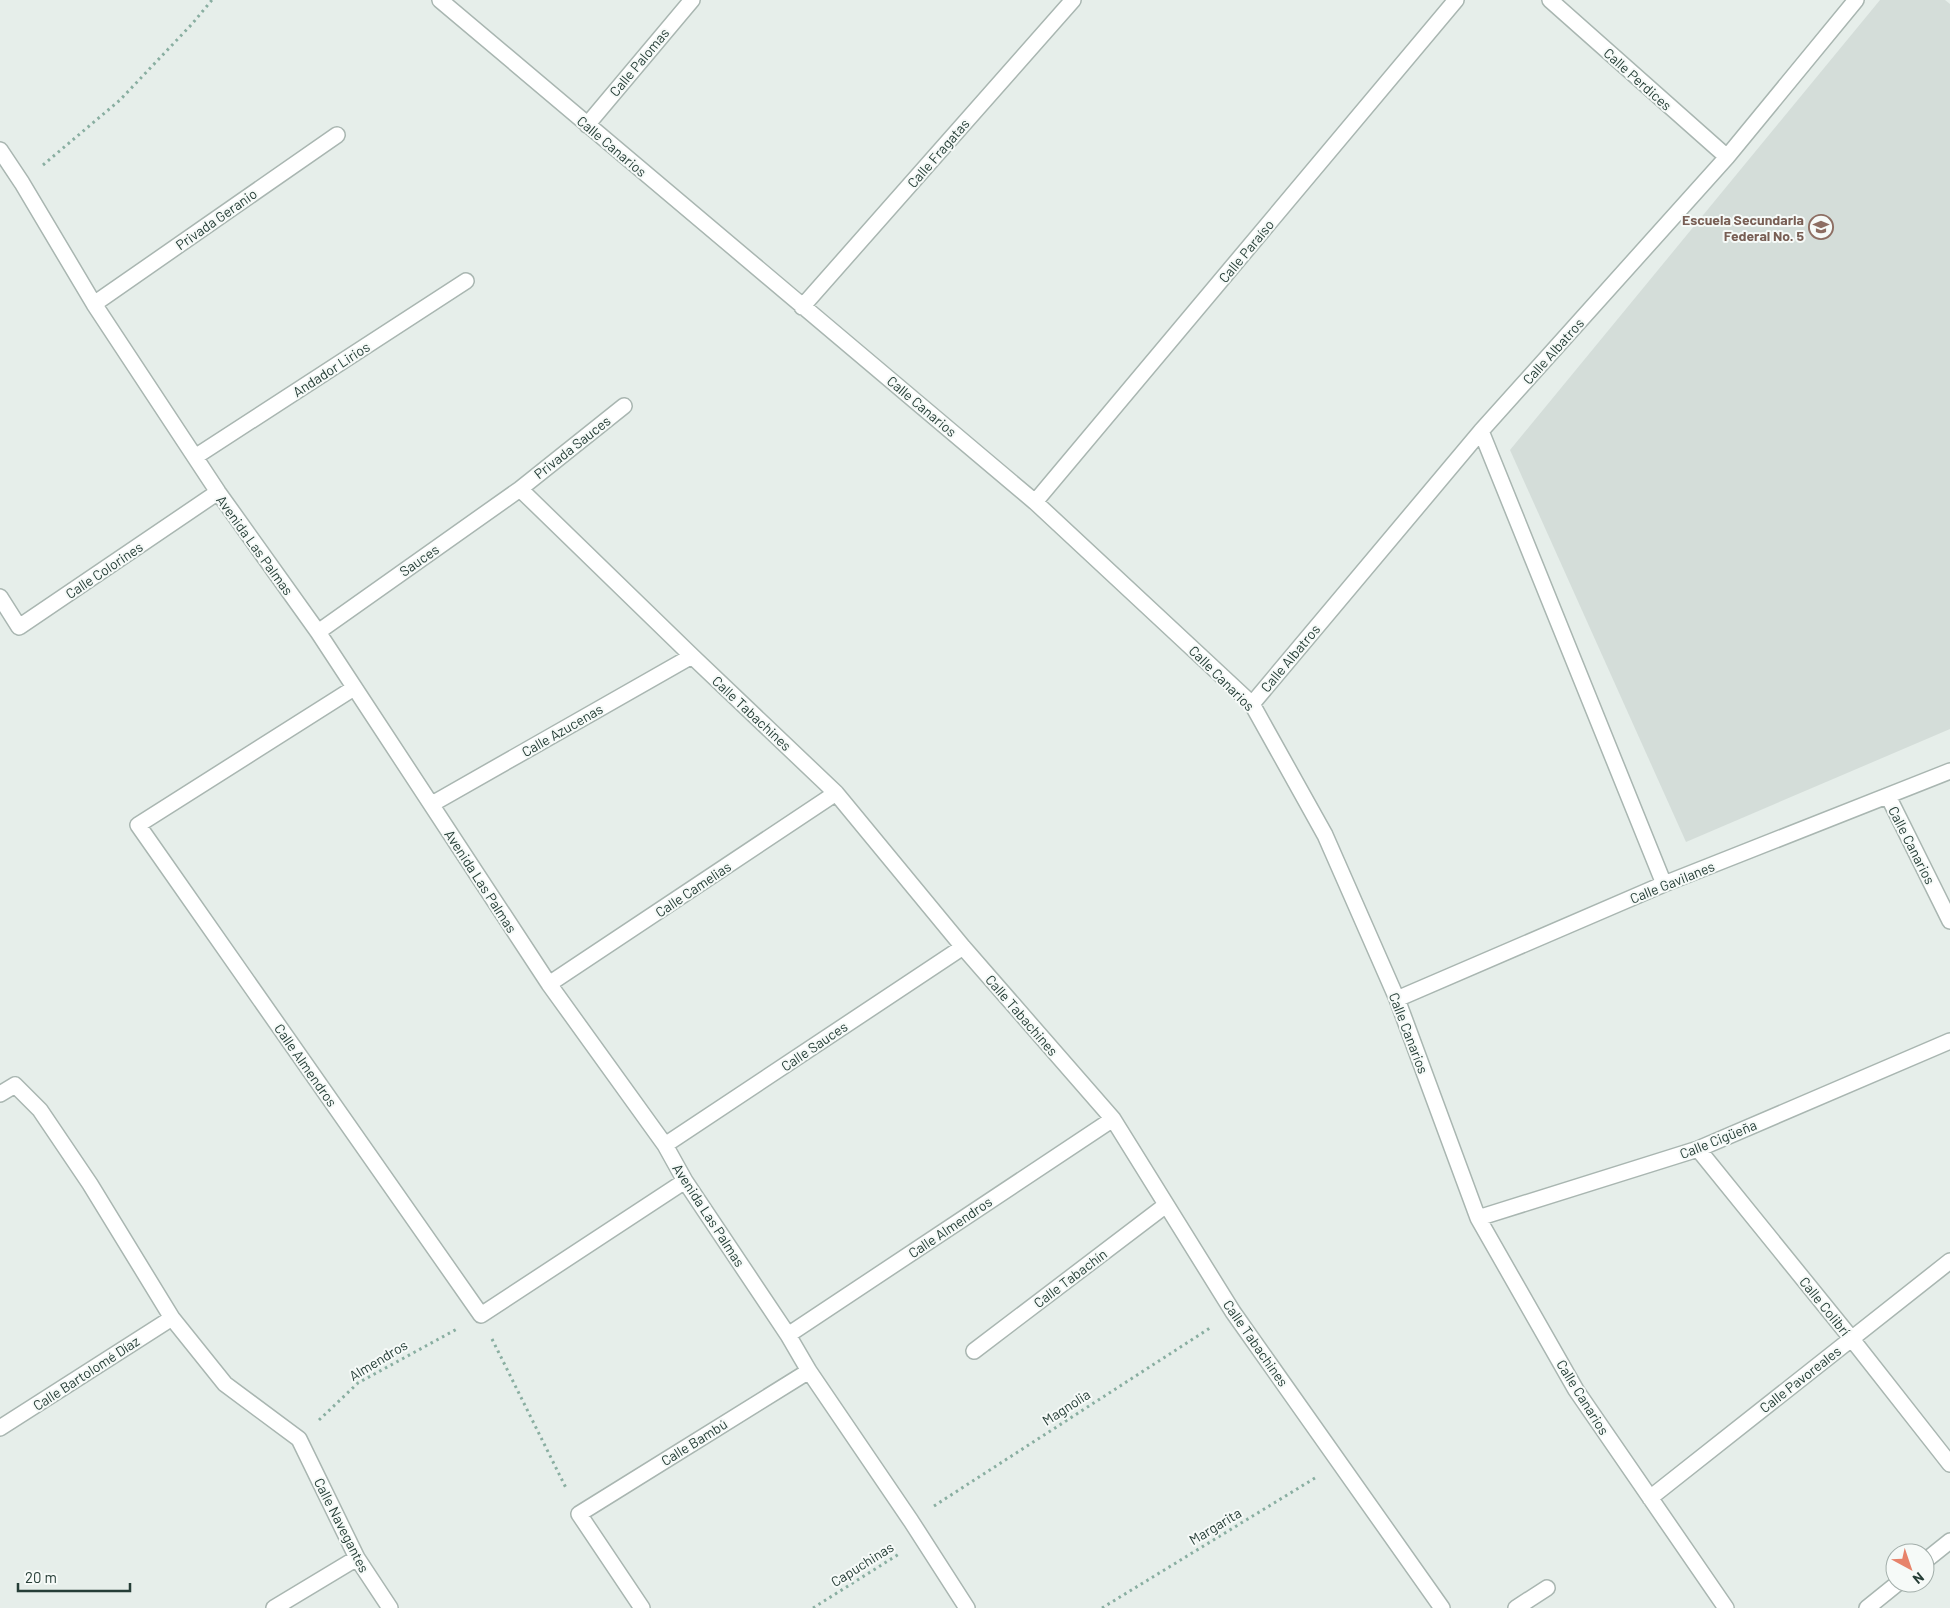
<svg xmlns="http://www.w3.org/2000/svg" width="1950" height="1608" font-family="Barlow,sans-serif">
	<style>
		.built { fill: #d4ddd9 }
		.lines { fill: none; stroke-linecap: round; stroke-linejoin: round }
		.minor-casing { stroke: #a9b6b1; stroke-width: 18 }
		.path { stroke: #89aea1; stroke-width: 3; stroke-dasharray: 2.5 4; stroke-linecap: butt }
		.minor { stroke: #fff; stroke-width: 15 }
		.labels { text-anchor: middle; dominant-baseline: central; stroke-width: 4; stroke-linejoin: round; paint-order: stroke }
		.street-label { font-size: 14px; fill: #263e37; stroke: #f6faf8 }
		.education-label { font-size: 14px; font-weight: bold; fill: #785e54; stroke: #f6faf8; text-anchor: end }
	</style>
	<rect width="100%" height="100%" fill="#e6eeea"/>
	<path class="built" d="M 1880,0 L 1945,0 L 1950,4 L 1950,729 L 1686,842 L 1510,450 Z"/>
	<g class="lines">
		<defs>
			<path id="minor" d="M 440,0 L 1035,502 L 1252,704 L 1325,835 L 1397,999 L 1478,1218 L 1576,1390 L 1726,1608
				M 1550,0 L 1727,157
				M 587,125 L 692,0
				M 0,150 L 22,183 L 94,304 L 218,492 L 318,632 L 549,984 L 665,1145 L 685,1181 L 788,1335 L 809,1371 L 911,1521 L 967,1608
				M 94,304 L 337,135
				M 802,307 L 1073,0
				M 1481,431 L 1664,884
				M 195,457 L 466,281
				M 520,489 L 692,656 L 836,793 L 963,947 L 1113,1119 L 1233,1312 L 1442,1608
				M 1035,502 L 1456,0
				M 0,597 L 19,627 L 218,492
				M 318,632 L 520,489 L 624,406
				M 354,688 L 138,825 L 481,1315 L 685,1181
				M 1252,704 L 1481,431 L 1727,157 L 1856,0
				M 1888,796 L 1950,921
				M 432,804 L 692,656
				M 549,984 L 836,793
				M 1397,999 L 1664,884 L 1950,771
				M 0,1094 L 15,1085 L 40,1110 L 90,1184 L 172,1318 L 225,1384 L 299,1439 L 357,1558 L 390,1608
				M 665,1145 L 963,947
				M 1698,1149 L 1851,1338 L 1950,1464
				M 1478,1218 L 1698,1149 L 1950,1041
				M 788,1335 L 1113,1119
				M 974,1351 L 1166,1205
				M 0,1428 L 172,1318
				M 1650,1498 L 1950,1261
				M 1925,1561 L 1950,1541
				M 274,1608 L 357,1558
				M 642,1608 L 579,1514 L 809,1371
				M 1516,1608 L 1547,1588
				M 1867,1608 L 1898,1583"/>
		</defs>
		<use href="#minor" class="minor-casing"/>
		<path class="path" d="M 43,165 L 120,100 L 192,24 L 212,0
			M 492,1339 L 567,1490
			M 319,1420 L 358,1383 L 457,1329
			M 934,1506 L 1210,1328
			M 813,1608 L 899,1554
			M 1102,1608 L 1315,1478"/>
		<use href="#minor" class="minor"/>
	</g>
	<defs>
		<symbol id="university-ring" viewBox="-11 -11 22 22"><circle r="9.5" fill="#f6faf8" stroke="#8d6e63" stroke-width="1.5"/><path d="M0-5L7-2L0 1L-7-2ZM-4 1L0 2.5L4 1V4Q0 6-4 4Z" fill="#8d6e63"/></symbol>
	</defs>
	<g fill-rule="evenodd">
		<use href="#university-ring" x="1807" y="213" width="28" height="28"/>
	</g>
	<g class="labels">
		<g class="street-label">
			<text transform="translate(639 62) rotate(-50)">Calle Palomas</text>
			<text transform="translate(1638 79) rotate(42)">Calle Perdices</text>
			<text transform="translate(612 146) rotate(40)">Calle Canarios</text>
			<text transform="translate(938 153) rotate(-49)">Calle Fragatas</text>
			<text transform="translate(216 219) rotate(-35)">Privada Geranio</text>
			<text transform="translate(1246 251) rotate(-50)">Calle Paraíso</text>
			<text transform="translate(1553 351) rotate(-48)">Calle Albatros</text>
			<text transform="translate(331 369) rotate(-33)">Andador Lirios</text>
			<text transform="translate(922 406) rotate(40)">Calle Canarios</text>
			<text transform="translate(572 447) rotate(-38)">Privada Sauces</text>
			<text transform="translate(255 545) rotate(54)">Avenida Las Palmas</text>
			<text transform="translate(419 560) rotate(-35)">Sauces</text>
			<text transform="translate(104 570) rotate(-34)">Calle Colorines</text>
			<text transform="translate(1290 658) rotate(-50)">Calle Albatros</text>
			<text transform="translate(1222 678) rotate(45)">Calle Canarios</text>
			<text transform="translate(752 713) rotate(43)">Calle Tabachines</text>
			<text transform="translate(562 730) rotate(-30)">Calle Azucenas</text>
			<text transform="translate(1912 845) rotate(63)">Calle Canarios</text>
			<text transform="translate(481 881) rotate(57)">Avenida Las Palmas</text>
			<text transform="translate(1672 882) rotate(-22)">Calle Gavilanes</text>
			<text transform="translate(693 889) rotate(-34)">Calle Camelias</text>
			<text transform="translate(1022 1015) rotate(49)">Calle Tabachines</text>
			<text transform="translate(1409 1033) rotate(69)">Calle Canarios</text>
			<text transform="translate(814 1046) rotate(-34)">Calle Sauces</text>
			<text transform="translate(306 1065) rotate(55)">Calle Almendros</text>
			<text transform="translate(1718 1139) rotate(-22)">Calle Cigüeña</text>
			<text transform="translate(709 1215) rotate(57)">Avenida Las Palmas</text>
			<text transform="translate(950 1227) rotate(-34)">Calle Almendros</text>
			<text transform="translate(1070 1278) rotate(-37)">Calle Tabachín</text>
			<text transform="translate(1825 1306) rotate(51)">Calle Colibrí</text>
			<text transform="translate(1256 1343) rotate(55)">Calle Tabachines</text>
			<text transform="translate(378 1360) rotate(-31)">Almendros</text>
			<text transform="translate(86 1373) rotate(-33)">Calle Bartolomé Díaz</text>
			<text transform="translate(1800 1379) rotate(-38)">Calle Pavoreales</text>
			<text transform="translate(1583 1397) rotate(58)">Calle Canarios</text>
			<text transform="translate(1066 1407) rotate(-33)">Magnolia</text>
			<text transform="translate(694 1442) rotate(-32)">Calle Bambú</text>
			<text transform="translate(342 1525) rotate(63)">Calle Navegantes</text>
			<text transform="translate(1215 1526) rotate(-31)">Margarita</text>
			<text transform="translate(862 1564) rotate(-32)">Capuchinas</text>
		</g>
		<g class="education-label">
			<text x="1804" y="219">Escuela Secundaria<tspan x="1804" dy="16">Federal No. 5</tspan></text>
		</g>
	</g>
	<g transform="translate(1910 1568) rotate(140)"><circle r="24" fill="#f6faf8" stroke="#a3afab"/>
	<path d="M0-4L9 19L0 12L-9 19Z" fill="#e7836b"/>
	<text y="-8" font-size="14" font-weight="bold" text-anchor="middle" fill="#263e37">N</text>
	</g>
	<path d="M18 1583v8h112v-8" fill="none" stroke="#263e37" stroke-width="2.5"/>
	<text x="25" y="1583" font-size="15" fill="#263e37" stroke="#f6faf8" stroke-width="4" paint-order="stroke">20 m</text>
</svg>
